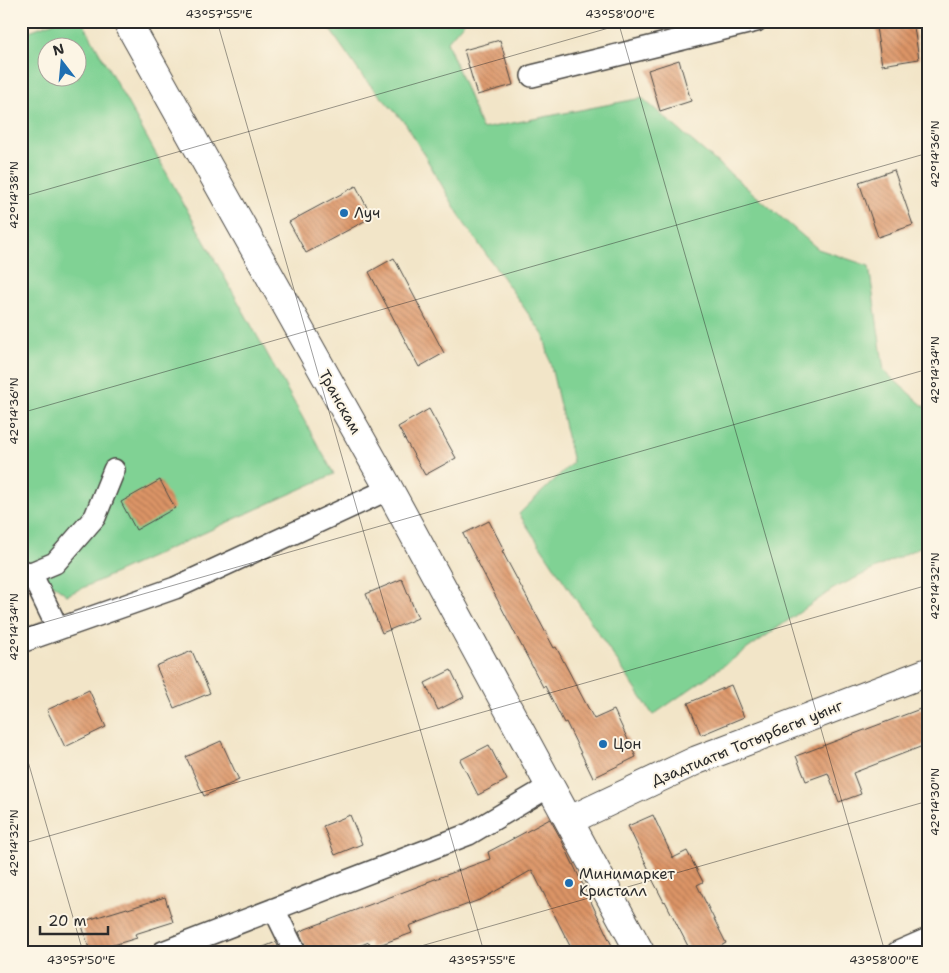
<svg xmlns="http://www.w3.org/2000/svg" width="949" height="973" font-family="'Shantell Sans',sans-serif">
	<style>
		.green { fill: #80d294; stroke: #567e60; fill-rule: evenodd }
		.building { fill: url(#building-back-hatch) }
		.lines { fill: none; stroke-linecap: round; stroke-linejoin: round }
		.minor-casing { stroke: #494743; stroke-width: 24 }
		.tertiary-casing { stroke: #494743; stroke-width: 30 }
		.trunk-casing { stroke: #494743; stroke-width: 30 }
		.minor { stroke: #fff; stroke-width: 21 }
		.tertiary { stroke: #fff; stroke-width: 28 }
		.trunk { stroke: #fff; stroke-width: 28 }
		.ticks { fill: none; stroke: #2b2b2b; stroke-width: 1; stroke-opacity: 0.45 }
		.poi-dot { fill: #1f6fb2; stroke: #fcf5e5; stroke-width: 2 }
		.labels { text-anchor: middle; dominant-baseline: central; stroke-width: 4; stroke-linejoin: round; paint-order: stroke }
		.poi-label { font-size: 15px; fill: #2b2b2b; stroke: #fcf5e5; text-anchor: start }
		.street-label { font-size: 15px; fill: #2b2b2b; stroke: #fcf5e5 }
		.neatline { fill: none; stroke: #2b2b2b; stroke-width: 2 }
		.ticks-label { font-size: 12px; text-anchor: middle; fill: #2b2b2b }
	</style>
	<defs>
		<pattern id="building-back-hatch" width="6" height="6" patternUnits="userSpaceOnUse" patternTransform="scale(1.25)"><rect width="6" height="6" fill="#dc9466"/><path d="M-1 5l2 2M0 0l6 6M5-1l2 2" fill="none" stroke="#b37954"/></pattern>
	</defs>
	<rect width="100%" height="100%" fill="#fcf5e5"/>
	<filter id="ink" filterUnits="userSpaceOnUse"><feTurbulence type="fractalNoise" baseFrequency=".02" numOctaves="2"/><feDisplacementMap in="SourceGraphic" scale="10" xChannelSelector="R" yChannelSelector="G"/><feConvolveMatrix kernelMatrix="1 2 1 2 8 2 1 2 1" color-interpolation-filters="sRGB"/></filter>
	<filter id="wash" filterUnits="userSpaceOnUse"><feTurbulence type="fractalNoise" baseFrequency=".0096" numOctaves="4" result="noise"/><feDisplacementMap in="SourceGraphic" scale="20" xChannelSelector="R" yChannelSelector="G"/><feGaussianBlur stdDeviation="1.12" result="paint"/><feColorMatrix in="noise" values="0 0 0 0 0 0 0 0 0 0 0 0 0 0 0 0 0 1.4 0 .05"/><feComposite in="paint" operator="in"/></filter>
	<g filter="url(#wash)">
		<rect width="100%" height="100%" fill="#f2e5c8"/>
		<path class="green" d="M 57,21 L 82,21 L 334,474 L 67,595 L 21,560 L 21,34 ZM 48,48 L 78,48 L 78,78 L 48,78 Z
			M 324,21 L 465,21 L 447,42 L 482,129 L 642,98 L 818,249 L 869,266 L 884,371 L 928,410 L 928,543 L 833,589 L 653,715 L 519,514 L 573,462 L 544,336 L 464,223 L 406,124 L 363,77 Z"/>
		<g id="blocks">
			<path class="building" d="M 875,21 L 913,21 L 919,59 L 882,65 Z
				M 500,40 L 513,85 L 477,95 L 464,50 Z
				M 679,60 L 691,101 L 660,111 L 648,70 Z
				M 894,170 L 913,225 L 878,237 L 859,182 Z
				M 356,186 L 372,217 L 306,253 L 289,222 Z
				M 394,258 L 444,353 L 419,367 L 369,272 Z
				M 429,409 L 456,458 L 425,475 L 398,427 Z
				M 160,480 L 175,508 L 136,530 L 121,502 Z
				M 489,521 L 504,550 L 502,551 L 554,648 L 556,647 L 594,719 L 614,710 L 636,757 L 593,778 L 566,722 L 564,723 L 545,686 L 543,687 L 463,534 Z
				M 402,579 L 418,618 L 382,633 L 366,594 Z
				M 192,651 L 210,693 L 174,708 L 156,666 Z
				M 451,670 L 464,697 L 438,710 L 425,683 Z
				M 731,685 L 744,717 L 701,735 L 688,703 Z
				M 89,690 L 106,727 L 65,747 L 47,710 Z
				M 928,706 L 928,744 L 853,773 L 861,794 L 839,802 L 828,773 L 806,781 L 796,756 Z
				M 221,741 L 239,780 L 204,796 L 186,757 Z
				M 489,745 L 507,780 L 478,795 L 460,760 Z
				M 350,815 L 362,844 L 335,855 L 323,826 Z
				M 653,815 L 673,858 L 687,851 L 703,882 L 697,885 L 726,943 L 710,952 L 691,952 L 665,901 L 664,902 L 648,871 L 649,870 L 628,826 Z
				M 550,819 L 562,841 L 615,952 L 573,952 L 532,870 L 482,899 L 409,926 L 412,933 L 371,948 L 369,942 L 344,952 L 307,952 L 306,947 L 299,932 L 303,930 L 427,883 L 427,882 L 490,859 L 488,852 Z
				M 165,897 L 173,922 L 135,934 L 137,938 L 90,952 L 81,922 L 127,908 L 128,909 Z
				M 276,942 L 281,952 L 254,952 L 254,951 Z"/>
		</g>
	</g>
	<g filter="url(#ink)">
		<use href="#blocks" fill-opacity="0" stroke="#494743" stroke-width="1"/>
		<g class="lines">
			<defs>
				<path id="minor" d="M 532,76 L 756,21
					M 21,571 L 31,573 L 55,563 L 95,517 L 114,470
					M 31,573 L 58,629
					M 21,642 L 175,588 L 389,489
					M 274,909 L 295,952
					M 163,952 L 469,834 L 550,786
					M 898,952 L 928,939"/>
				<path id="tertiary" d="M 570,820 L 697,760 L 928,672"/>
				<path id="trunk" d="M 127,21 L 389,489 L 640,952"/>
			</defs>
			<use href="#minor" class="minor-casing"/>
			<use href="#tertiary" class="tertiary-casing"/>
			<use href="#trunk" class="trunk-casing"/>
			<use href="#minor" class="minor"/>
			<use href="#tertiary" class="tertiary"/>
			<use href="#trunk" class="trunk"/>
		</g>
	</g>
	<path class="ticks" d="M 217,21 L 484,952M 618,21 L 885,952M 21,197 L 633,21M 21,413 L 928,153M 21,629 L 928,369M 21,737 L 83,952M 21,844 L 928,585M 400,952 L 928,801"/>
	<g class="poi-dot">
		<circle cx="344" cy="213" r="5"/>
		<circle cx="603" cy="744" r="5"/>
		<circle cx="569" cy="883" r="5"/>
	</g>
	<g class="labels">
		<g class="poi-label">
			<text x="354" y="213">Луч</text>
			<text x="613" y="744">Цон</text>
			<text x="579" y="874">Минимаркет<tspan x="579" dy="17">Кристалл</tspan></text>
		</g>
		<g class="street-label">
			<text transform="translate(340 402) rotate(61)">Транскам</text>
			<text transform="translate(747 743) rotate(-22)">Дзадтиаты Тотырбегы уынг</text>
		</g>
	</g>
	<rect width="949" height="973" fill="none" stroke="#fcf5e5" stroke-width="55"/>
	<g transform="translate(62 62) rotate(344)"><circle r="24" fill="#fcf5e5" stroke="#a8a49b"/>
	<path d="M0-4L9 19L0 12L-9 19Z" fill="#1f6fb2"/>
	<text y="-8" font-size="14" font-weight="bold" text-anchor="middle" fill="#2b2b2b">N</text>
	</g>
	<path d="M40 926v8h68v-8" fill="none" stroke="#2b2b2b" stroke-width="2.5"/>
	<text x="48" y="926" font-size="15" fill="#2b2b2b" stroke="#fcf5e5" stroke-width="4" paint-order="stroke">20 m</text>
	<rect x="28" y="28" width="894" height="918" class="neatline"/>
	<g class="ticks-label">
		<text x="219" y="18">43°57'55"E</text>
		<text x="620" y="18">43°58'00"E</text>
		<text transform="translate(935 154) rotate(-90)" y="4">42°14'36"N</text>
		<text transform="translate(14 195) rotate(-90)" y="4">42°14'38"N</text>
		<text transform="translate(935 370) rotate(-90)" y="4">42°14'34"N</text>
		<text transform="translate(14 411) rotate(-90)" y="4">42°14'36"N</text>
		<text transform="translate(935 586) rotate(-90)" y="4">42°14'32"N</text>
		<text transform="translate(14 627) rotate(-90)" y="4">42°14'34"N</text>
		<text transform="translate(935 802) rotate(-90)" y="4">42°14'30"N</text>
		<text transform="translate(14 843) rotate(-90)" y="4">42°14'32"N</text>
		<text x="81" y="964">43°57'50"E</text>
		<text x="482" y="964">43°57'55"E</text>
		<text x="884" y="964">43°58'00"E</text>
	</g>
</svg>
